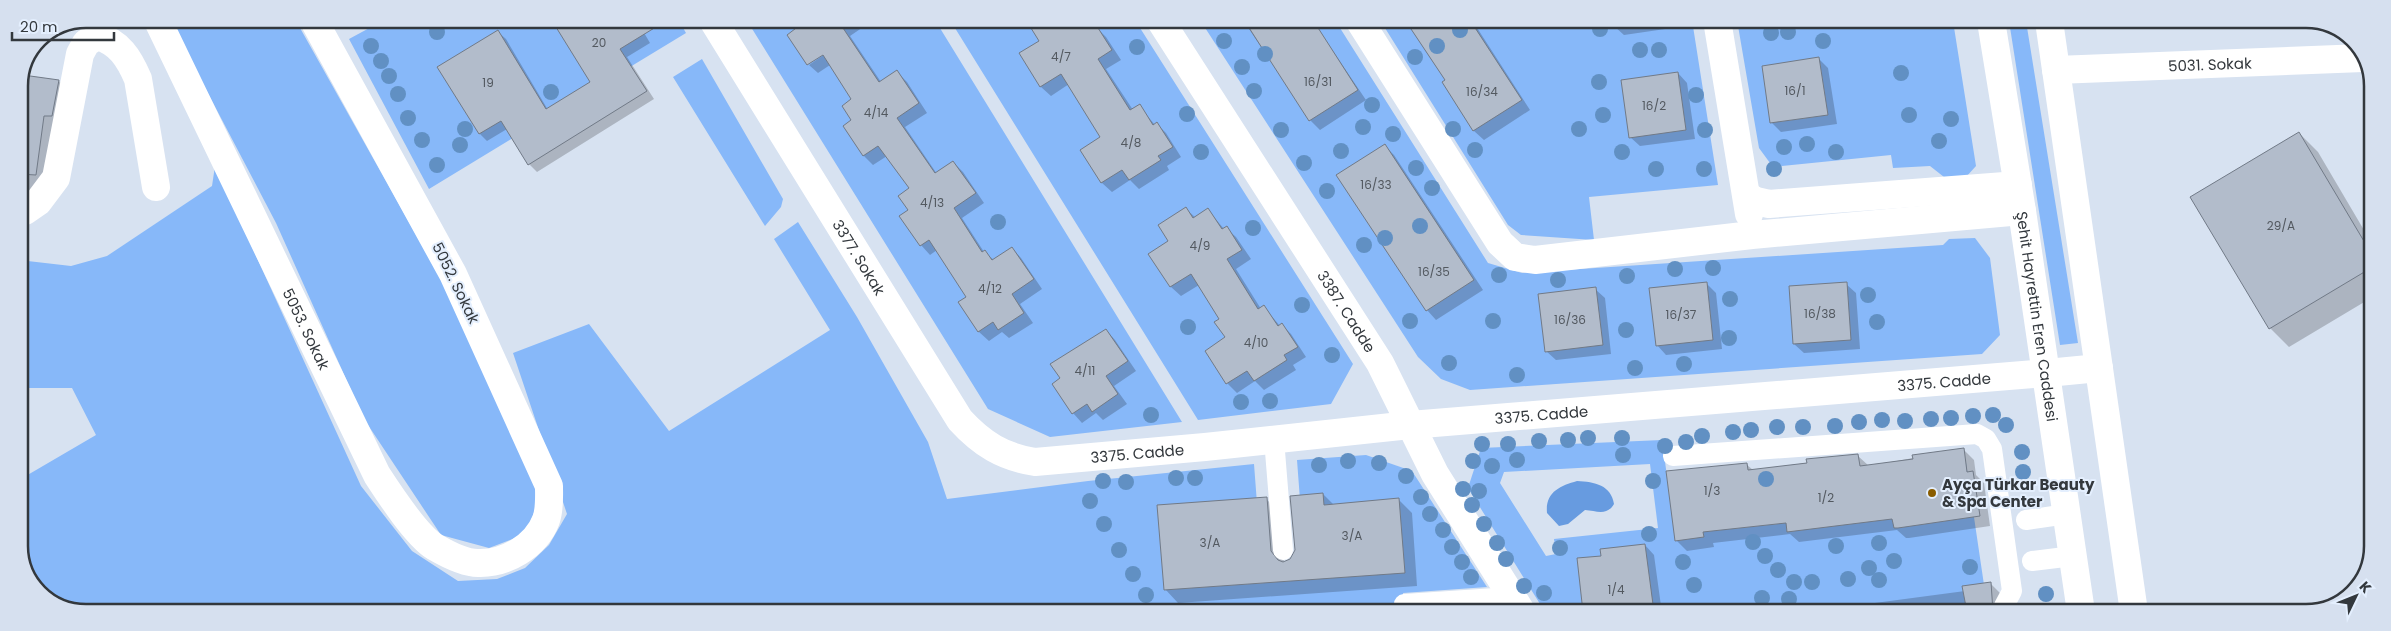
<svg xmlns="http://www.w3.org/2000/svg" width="2391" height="631" font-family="Poppins,sans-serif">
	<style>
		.green { fill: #87b8f9; fill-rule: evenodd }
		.water { fill: #679be0 }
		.shadow { fill: #0003 }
		.building { fill: #b2bccb; stroke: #717a87 }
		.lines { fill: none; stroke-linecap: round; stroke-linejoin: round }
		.service { stroke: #fff; stroke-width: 20 }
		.minor { stroke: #fff; stroke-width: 28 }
		.secondary { stroke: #fff; stroke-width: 28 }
		.tree { fill: #6190c3 }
		.poi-dot { fill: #895c00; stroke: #e4effe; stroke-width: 2 }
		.labels { text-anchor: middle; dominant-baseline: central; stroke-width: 4; stroke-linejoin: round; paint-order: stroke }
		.number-label { font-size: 12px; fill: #535960 }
		.street-label { font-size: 15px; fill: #33383d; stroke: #e4effe }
		.poi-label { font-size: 15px; font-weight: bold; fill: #33383d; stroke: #e4effe; text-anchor: start }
		.rim { fill: none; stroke: #33383d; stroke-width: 2.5 }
	</style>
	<rect width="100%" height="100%" fill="#d7e2f1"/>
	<path class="green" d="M 169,19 L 295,19 L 470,331 L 540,496 L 526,534 L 489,548 L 441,535 L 364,419 L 276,223 Z
		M 386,19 L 678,19 L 686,33 L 429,189 L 349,39 Z
		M 746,19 L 935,20 L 1182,422 L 1050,437 L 988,409 Z
		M 950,20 L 1135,20 L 1353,364 L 1331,404 L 1198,420 Z
		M 1200,20 L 1335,20 L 1488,263 L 1522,273 L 1943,245 L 1949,239 L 1975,238 L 1990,258 L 2000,335 L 1982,354 L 1470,390 L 1441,379 L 1418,357 Z
		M 1380,20 L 1692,20 L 1718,185 L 1589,197 L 1594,240 L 1521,235 L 1508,225 Z
		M 1737,20 L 1953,21 L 1976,166 L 1966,177 L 1944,177 L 1930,166 L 1893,168 L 1891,155 L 1782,166 L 1770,163 L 1759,148 Z
		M 2009,21 L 2026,21 L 2078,343 L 2060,345 Z
		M 702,59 L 783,199 L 781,207 L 765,226 L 673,77 Z
		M 215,166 L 361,486 L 412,551 L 458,581 L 497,579 L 525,568 L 549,545 L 567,514 L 513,353 L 589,324 L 669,431 L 830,330 L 774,239 L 798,222 L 857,317 L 928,442 L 947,499 L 1088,481 L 1254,464 L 1262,569 L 1305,566 L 1297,460 L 1366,455 L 1412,471 L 1487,587 L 1403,593 L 1404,611 L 68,610 L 35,589 L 19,551 L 19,480 L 96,435 L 72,388 L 19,388 L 19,260 L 71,266 L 107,256 L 212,186 Z
		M 1662,440 L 1670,498 L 1966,463 L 1988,612 L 1545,612 L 1468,488 L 1481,448 ZM 1650,464 L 1658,528 L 1554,539 L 1556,554 L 1546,556 L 1500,483 L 1504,472 Z"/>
	<path class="water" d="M 1577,481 C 1595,482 1611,485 1614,504 C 1607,516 1597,511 1585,510 L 1568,524 L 1559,526 L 1547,513 C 1545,492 1560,486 1577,481 Z"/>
	<path class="shadow" d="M 636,19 L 650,43 L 627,57 L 654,99 L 537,172 L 529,164 L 507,129 L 487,141 L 480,134 L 498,32 L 506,39 L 548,110 L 592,83 Z
		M 791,19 L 871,20 L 872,21 L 850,36 L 881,82 L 897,72 L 907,82 L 927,113 L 905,127 L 937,174 L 953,162 L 963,172 L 984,203 L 962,218 L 984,252 L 994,260 L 1012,248 L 1021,258 L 1042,289 L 1020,304 L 1033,323 L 1009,338 L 1002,332 L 989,341 L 979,332 L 960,302 L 968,297 L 937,250 L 930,255 L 921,245 L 910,211 L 911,188 L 887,156 L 873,165 L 864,156 L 844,126 L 853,120 L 853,100 L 830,65 L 818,73 L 809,65 L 828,52 L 797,29 Z
		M 1036,20 L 1089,20 L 1095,29 L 1097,28 L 1106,37 L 1121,60 L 1106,69 L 1133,110 L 1139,106 L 1155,125 L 1157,124 L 1166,133 L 1181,157 L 1167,166 L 1169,170 L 1139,189 L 1130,180 L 1112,192 L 1102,183 L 1082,150 L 1102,137 L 1069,84 L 1051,96 L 1041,87 L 1021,54 L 1041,41 Z
		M 1243,20 L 1312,20 L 1366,100 L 1320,130 L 1310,120 Z
		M 1406,20 L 1472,20 L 1530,110 L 1484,140 L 1474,131 L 1443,83 L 1446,81 Z
		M 1613,20 L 1678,20 L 1679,27 L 1624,35 L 1614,26 Z
		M 1819,59 L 1828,68 L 1837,124 L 1781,132 L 1772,123 Z
		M 1678,73 L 1687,83 L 1695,139 L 1640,146 L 1630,137 Z
		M 22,76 L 59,81 L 77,100 L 54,199 L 23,198 L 19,194 L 19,85 Z
		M 2299,133 L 2318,152 L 2371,242 L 2371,298 L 2289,347 L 2270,328 Z
		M 1384,145 L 1394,155 L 1483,290 L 1436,320 L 1427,310 Z
		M 1186,209 L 1196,218 L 1208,210 L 1224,229 L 1226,228 L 1236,237 L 1251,259 L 1236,269 L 1261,309 L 1264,307 L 1280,326 L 1282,325 L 1291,334 L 1306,357 L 1293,365 L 1296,370 L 1264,390 L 1255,381 L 1237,393 L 1227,383 L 1206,351 L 1226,338 L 1221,320 L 1199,285 L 1181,296 L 1171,287 L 1150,254 L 1170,241 Z
		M 1707,284 L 1716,293 L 1722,349 L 1666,355 L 1657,345 Z
		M 1846,284 L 1856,293 L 1860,349 L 1804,353 L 1794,344 Z
		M 1595,289 L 1605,298 L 1611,354 L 1556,360 L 1546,351 Z
		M 1106,330 L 1115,340 L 1136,371 L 1114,386 L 1127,404 L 1103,420 L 1096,413 L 1082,423 L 1073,413 L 1062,379 Z
		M 1963,449 L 1974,460 L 1976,475 L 1984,483 L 1990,526 L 1909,538 L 1906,538 L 1897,530 L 1799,542 L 1790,534 L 1713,543 L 1714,547 L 1687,551 L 1676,540 L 1746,464 L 1753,470 L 1858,456 L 1869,466 Z
		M 1323,494 L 1334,505 L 1399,500 L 1412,513 L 1417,586 L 1178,603 L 1165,589 L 1266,499 L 1280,512 L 1284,563 L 1291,560 Z
		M 1645,545 L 1654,555 L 1661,606 L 1666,612 L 1586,612 L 1602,557 Z
		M 1990,583 L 2001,594 L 2002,612 L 1807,612 L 1965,591 Z"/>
	<path class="building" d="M 551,19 L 669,19 L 620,49 L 647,91 L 528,165 L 501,121 L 479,134 L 437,67 L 498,30 L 546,109 L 590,82 Z
		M 808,19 L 837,19 L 879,82 L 897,70 L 919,103 L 897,118 L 935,173 L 953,161 L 976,193 L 954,208 L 982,252 L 985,250 L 992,260 L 1012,247 L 1034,279 L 1012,294 L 1024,313 L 998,330 L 993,322 L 978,332 L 958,302 L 966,297 L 929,240 L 920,246 L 899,216 L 908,210 L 898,196 L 909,188 L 878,146 L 863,156 L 843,126 L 851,120 L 842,106 L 851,99 L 823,55 L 807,65 L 787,35 Z
		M 1026,20 L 1093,20 L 1112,50 L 1098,59 L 1130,110 L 1140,104 L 1153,125 L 1157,122 L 1173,147 L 1158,156 L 1161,160 L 1129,180 L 1122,170 L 1101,183 L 1080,150 L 1100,137 L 1061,74 L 1040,87 L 1019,53 L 1039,41 Z
		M 1244,20 L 1313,20 L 1358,90 L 1309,121 Z
		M 1405,20 L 1470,20 L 1522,100 L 1473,131 L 1442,82 L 1445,80 Z
		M 1819,57 L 1828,115 L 1770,123 L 1762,66 Z
		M 1678,72 L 1686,130 L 1629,138 L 1621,80 Z
		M 23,75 L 59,80 L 52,116 L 44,116 L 36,175 L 19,174 L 19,85 Z
		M 2299,132 L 2371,253 L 2371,268 L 2269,329 L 2190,197 Z
		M 1385,144 L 1474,280 L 1426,311 L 1336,175 Z
		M 1186,207 L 1193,218 L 1208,208 L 1222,229 L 1227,226 L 1242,250 L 1227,259 L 1258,309 L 1264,305 L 1278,326 L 1282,323 L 1298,347 L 1284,355 L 1287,360 L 1254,381 L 1247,371 L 1226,384 L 1205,351 L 1225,337 L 1214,322 L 1219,319 L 1191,274 L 1170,287 L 1148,254 L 1168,241 L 1158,225 Z
		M 1707,282 L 1713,340 L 1656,346 L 1649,288 Z
		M 1847,282 L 1851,340 L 1793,344 L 1789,286 Z
		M 1596,287 L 1603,345 L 1545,352 L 1538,294 Z
		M 1106,329 L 1128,361 L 1106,376 L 1118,394 L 1092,412 L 1087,404 L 1072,414 L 1052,384 L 1060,378 L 1050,364 Z
		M 1964,448 L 1967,472 L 1973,471 L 1980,516 L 1898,528 L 1894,528 L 1892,519 L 1787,532 L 1786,523 L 1703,532 L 1704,537 L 1675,541 L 1666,471 L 1747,463 L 1748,470 L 1807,463 L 1806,459 L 1858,454 L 1860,466 L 1913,459 L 1912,455 Z
		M 1323,493 L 1324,505 L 1399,498 L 1405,573 L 1164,590 L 1157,505 L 1267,497 L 1271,551 L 1278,560 L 1283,562 L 1290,559 L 1295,550 L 1290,496 Z
		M 1645,544 L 1654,612 L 1583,612 L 1577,558 L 1601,556 L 1600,549 Z
		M 1991,582 L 1993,612 L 1967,612 L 1962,586 Z"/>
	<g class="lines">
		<path class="service" d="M 1274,439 L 1283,550
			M 1673,456 L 1977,434 L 1986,439 L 1992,449 L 2012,591 L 2004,606 L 2005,612
			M 2026,520 L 2067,514
			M 2032,561 L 2073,556
			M 1404,604 L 1511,597"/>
		<g class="minor">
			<path id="s1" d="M 157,19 L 377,475 C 390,495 416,535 435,547 C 447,554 465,563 478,563 C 506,564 536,546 546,520 C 550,509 549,497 549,486 L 453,274 L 313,19"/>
			<path id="s2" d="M 712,19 L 960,420 C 982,444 1003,457 1035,462 L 1205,447 L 1410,425 L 2047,373"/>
			<path id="s3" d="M 1160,20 L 1380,363 L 1435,474 L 1521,611"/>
			<path d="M 1359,20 L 1500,243 L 1515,257 L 1535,260 L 1752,235 L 2022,211"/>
			<path d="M 1717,20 L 1749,214"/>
			<path id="s4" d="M 2056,70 L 2363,58"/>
			<path d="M 1747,196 L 1756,201 L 1769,204 L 2018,185"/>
			<path d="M 19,212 L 25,211 L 38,202 L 56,178 L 80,54 L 86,43 L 97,36 C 119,42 129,58 138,79 L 156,187"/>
		</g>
		<g class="secondary">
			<path id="s5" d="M 1991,21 L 2022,211 L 2081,612"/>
			<path d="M 2049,21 L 2134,612"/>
			<path d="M 2047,373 L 2099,368"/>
		</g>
	</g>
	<g class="tree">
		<circle cx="1600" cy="29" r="8"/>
		<circle cx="1460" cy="30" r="8"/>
		<circle cx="437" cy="32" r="8"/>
		<circle cx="1788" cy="32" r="8"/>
		<circle cx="1771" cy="33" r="8"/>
		<circle cx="1224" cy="41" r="8"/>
		<circle cx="1823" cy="41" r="8"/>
		<circle cx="371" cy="46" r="8"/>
		<circle cx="1437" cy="46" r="8"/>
		<circle cx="1137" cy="47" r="8"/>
		<circle cx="1640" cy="50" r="8"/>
		<circle cx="1659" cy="50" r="8"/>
		<circle cx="1265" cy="54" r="8"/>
		<circle cx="1415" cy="57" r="8"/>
		<circle cx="381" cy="61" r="8"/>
		<circle cx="1242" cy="67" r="8"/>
		<circle cx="1901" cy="73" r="8"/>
		<circle cx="389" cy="76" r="8"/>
		<circle cx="1599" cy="82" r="8"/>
		<circle cx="1254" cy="91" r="8"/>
		<circle cx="551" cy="92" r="8"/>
		<circle cx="398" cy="94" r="8"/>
		<circle cx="1696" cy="95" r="8"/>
		<circle cx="1372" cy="105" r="8"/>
		<circle cx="1187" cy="114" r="8"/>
		<circle cx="1603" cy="115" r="8"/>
		<circle cx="1909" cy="115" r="8"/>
		<circle cx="408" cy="118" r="8"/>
		<circle cx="1951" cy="119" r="8"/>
		<circle cx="1363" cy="127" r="8"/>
		<circle cx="465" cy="129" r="8"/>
		<circle cx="1453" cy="129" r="8"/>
		<circle cx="1579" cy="129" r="8"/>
		<circle cx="1281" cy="130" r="8"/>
		<circle cx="1705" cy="130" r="8"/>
		<circle cx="1393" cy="134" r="8"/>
		<circle cx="422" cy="140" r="8"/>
		<circle cx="1939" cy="141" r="8"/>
		<circle cx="1807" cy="144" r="8"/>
		<circle cx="460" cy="145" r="8"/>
		<circle cx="1784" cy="147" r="8"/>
		<circle cx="1475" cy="150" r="8"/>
		<circle cx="1341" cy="151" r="8"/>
		<circle cx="1201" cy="152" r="8"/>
		<circle cx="1622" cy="152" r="8"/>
		<circle cx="1836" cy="152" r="8"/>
		<circle cx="1304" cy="163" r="8"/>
		<circle cx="437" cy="165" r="8"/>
		<circle cx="1416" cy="168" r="8"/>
		<circle cx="1656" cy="169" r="8"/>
		<circle cx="1704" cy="169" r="8"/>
		<circle cx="1774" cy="169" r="8"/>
		<circle cx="1432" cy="188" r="8"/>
		<circle cx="1327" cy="191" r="8"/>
		<circle cx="998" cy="222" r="8"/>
		<circle cx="1420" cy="226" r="8"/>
		<circle cx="1253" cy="228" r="8"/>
		<circle cx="1385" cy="238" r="8"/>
		<circle cx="1364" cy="245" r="8"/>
		<circle cx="1713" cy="268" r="8"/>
		<circle cx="1675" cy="269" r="8"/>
		<circle cx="1499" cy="275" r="8"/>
		<circle cx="1627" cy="276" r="8"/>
		<circle cx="1558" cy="280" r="8"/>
		<circle cx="1868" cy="295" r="8"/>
		<circle cx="1730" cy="299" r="8"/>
		<circle cx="1302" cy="305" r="8"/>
		<circle cx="1410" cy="321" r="8"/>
		<circle cx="1493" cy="321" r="8"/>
		<circle cx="1877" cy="322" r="8"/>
		<circle cx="1188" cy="327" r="8"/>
		<circle cx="1626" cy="330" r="8"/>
		<circle cx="1729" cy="338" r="8"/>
		<circle cx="1332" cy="355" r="8"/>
		<circle cx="1449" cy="363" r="8"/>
		<circle cx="1684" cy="364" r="8"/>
		<circle cx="1635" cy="368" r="8"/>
		<circle cx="1517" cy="375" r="8"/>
		<circle cx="1270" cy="401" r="8"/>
		<circle cx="1241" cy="402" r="8"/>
		<circle cx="1151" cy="415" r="8"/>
		<circle cx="1993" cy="415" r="8"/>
		<circle cx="1973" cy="416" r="8"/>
		<circle cx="1951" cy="418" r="8"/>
		<circle cx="1931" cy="419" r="8"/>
		<circle cx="1882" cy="420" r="8"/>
		<circle cx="1905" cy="421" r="8"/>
		<circle cx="1859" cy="422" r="8"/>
		<circle cx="2006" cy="425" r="8"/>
		<circle cx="1835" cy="426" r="8"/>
		<circle cx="1777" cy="427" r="8"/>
		<circle cx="1803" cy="427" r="8"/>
		<circle cx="1751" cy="430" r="8"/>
		<circle cx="1733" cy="432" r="8"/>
		<circle cx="1702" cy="436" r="8"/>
		<circle cx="1588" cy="438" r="8"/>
		<circle cx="1622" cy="438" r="8"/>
		<circle cx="1568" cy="440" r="8"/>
		<circle cx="1539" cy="441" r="8"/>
		<circle cx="1686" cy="442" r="8"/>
		<circle cx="1482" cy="444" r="8"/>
		<circle cx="1508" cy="444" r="8"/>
		<circle cx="1665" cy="446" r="8"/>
		<circle cx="2022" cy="452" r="8"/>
		<circle cx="1623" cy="455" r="8"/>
		<circle cx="1517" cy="460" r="8"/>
		<circle cx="1348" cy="461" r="8"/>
		<circle cx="1473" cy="461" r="8"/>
		<circle cx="1379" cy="463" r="8"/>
		<circle cx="1319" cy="465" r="8"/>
		<circle cx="1492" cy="466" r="8"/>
		<circle cx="2023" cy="472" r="8"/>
		<circle cx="1406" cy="476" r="8"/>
		<circle cx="1176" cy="478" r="8"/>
		<circle cx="1195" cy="478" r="8"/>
		<circle cx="1766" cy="479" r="8"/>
		<circle cx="1103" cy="481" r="8"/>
		<circle cx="1653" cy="481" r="8"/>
		<circle cx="1126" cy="482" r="8"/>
		<circle cx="1463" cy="489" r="8"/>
		<circle cx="1479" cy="491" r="8"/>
		<circle cx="1421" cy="497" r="8"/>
		<circle cx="1090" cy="501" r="8"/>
		<circle cx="1472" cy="505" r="8"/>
		<circle cx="1430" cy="514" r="8"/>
		<circle cx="1104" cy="524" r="8"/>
		<circle cx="1484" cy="524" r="8"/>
		<circle cx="1443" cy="530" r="8"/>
		<circle cx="1649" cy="534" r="8"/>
		<circle cx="1753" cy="542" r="8"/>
		<circle cx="1497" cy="543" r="8"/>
		<circle cx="1879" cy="543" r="8"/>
		<circle cx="1836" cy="546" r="8"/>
		<circle cx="1452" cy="547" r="8"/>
		<circle cx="1560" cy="548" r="8"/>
		<circle cx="1119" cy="550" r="8"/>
		<circle cx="1765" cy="556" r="8"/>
		<circle cx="1506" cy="559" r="8"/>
		<circle cx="1894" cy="561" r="8"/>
		<circle cx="1462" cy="562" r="8"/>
		<circle cx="1683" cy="562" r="8"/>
		<circle cx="1970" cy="567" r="8"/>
		<circle cx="1869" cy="568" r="8"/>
		<circle cx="1778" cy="570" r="8"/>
		<circle cx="1133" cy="574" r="8"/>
		<circle cx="1471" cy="577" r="8"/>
		<circle cx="1848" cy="579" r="8"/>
		<circle cx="1879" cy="580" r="8"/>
		<circle cx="1794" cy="582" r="8"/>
		<circle cx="1812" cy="582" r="8"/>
		<circle cx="1694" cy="585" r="8"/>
		<circle cx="1524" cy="586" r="8"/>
		<circle cx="1544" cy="593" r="8"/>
		<circle cx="2046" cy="594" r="8"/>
		<circle cx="1146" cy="595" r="8"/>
		<circle cx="1762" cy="598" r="8"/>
		<circle cx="1789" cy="599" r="8"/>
	</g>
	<circle class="poi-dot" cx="1932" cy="493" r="5"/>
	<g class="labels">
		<g class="number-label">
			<text x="599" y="42">20</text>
			<text x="1061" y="56">4/7</text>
			<text x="1318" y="81">16/31</text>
			<text x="488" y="82">19</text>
			<text x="1795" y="90">16/1</text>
			<text x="1482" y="91">16/34</text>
			<text x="1654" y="105">16/2</text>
			<text x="876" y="112">4/14</text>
			<text x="1131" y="142">4/8</text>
			<text x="1376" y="184">16/33</text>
			<text x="932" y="202">4/13</text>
			<text x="2281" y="225">29/A</text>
			<text x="1200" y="245">4/9</text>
			<text x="1434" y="271">16/35</text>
			<text x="990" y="288">4/12</text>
			<text x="1820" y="313">16/38</text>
			<text x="1681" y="314">16/37</text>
			<text x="1570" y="319">16/36</text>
			<text x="1256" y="342">4/10</text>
			<text x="1085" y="370">4/11</text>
			<text x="1712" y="490">1/3</text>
			<text x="1826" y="497">1/2</text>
			<text x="1352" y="535">3/A</text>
			<text x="1210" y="542">3/A</text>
			<text x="1616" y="589">1/4</text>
		</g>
		<g class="street-label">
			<text stroke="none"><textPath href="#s4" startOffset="154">5031. Sokak</textPath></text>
			<text stroke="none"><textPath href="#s2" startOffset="280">3377. Sokak</textPath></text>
			<text transform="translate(456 283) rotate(64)">5052. Sokak</text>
			<text stroke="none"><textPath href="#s3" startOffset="346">3387. Cadde</textPath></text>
			<text stroke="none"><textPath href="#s5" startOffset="299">Şehit Hayrettin Eren Caddesi</textPath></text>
			<text stroke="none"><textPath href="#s1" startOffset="344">5053. Sokak</textPath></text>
			<text stroke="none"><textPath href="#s2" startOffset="1472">3375. Cadde</textPath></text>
			<text stroke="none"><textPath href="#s2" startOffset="1068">3375. Cadde</textPath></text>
			<text stroke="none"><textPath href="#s2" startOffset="662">3375. Cadde</textPath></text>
		</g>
		<g class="poi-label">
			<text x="1942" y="484">Ayça Türkar Beauty<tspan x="1942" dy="17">&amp; Spa Center</tspan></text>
		</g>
	</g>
	<path d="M0 0H2391V631H0ZM86 28H2306A58 58 0 0 1 2364 86V546A58 58 0 0 1 2306 604H86A58 58 0 0 1 28 546V86A58 58 0 0 1 86 28Z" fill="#d6e0ef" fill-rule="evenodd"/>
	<path class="rim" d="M86 28H2306A58 58 0 0 1 2364 86V546A58 58 0 0 1 2306 604H86A58 58 0 0 1 28 546V86A58 58 0 0 1 86 28Z"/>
	<g transform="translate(2356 596) rotate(47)" stroke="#e4effe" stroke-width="4" paint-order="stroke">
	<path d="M0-4L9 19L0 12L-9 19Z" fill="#33383d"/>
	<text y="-8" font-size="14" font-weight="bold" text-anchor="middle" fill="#33383d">K</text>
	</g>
	<path d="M12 32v8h102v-8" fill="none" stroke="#33383d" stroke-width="2.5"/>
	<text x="20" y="32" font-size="15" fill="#33383d" stroke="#e4effe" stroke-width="4" paint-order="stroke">20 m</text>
</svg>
